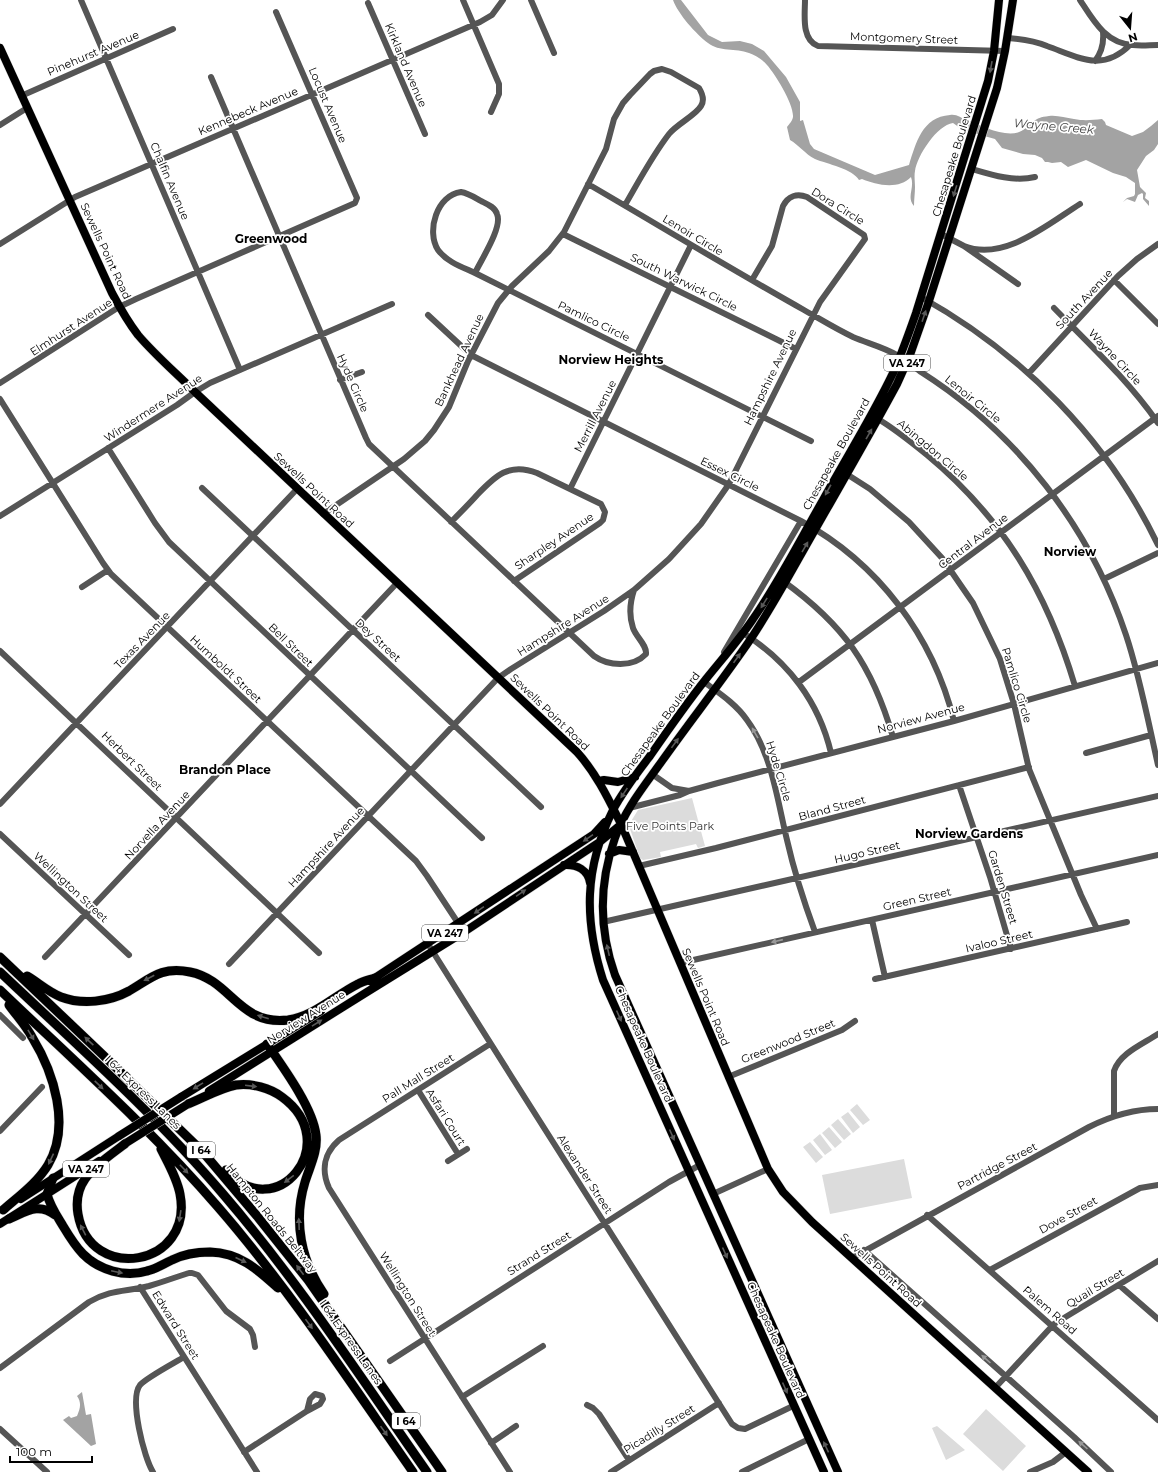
<svg xmlns="http://www.w3.org/2000/svg" width="1158" height="1472" font-family="Montserrat,sans-serif">
	<style>
		.green { fill: #dcdcdc }
		.water { fill: #a3a3a3 }
		.lines { fill: none; stroke-linecap: round; stroke-linejoin: round }
		.major-casing { stroke: #dbdbdb; stroke-width: 9 }
		.highway-casing { stroke: #dbdbdb; stroke-width: 10 }
		.minor { stroke: #555; stroke-width: 6 }
		.major { stroke: #000; stroke-width: 8 }
		.highway { stroke: #000; stroke-width: 9 }
		.major-bridge-casing { stroke: #dbdbdb; stroke-width: 9; stroke-linecap: butt }
		.major-bridge { stroke: #000; stroke-width: 8 }
		.oneway { fill: #595959 }
		.oneway2 { fill: #999 }
		.labels { text-anchor: middle; dominant-baseline: central; stroke-width: 3.5; stroke-linejoin: round; paint-order: stroke }
		.shield { fill: #fff; stroke: #4c4c4c; stroke-width: 1 }
		.shield-label { font-size: 10px; font-weight: bold; fill: #000 }
		.street-label { font-size: 11px; fill: #000; stroke: #fff }
		.park-label { font-size: 11px; fill: #333; stroke: #fff }
		.water-label { font-size: 12px; font-style: italic; fill: #444; stroke: #fff }
		.neighbourhood-label { font-size: 12px; font-weight: bold; fill: #000; stroke: #fff }
	</style>
	<rect width="100%" height="100%" fill="#fff"/>
	<path class="green" d="M 692,798 L 705,846 L 698,848 L 696,844 L 660,852 L 661,857 L 643,860 L 640,858 L 629,826 L 630,823 L 638,810 Z
		M 857,1104 L 870,1120 L 863,1125 L 850,1110 Z
		M 848,1112 L 860,1127 L 853,1133 L 841,1117 Z
		M 838,1119 L 851,1134 L 844,1140 L 831,1125 Z
		M 829,1127 L 842,1142 L 835,1148 L 822,1133 Z
		M 820,1134 L 832,1150 L 825,1155 L 813,1140 Z
		M 810,1142 L 823,1157 L 816,1163 L 803,1147 Z
		M 904,1159 L 912,1198 L 830,1214 L 822,1175 Z
		M 986,1409 L 1026,1446 L 1003,1471 L 963,1434 Z
		M 937,1426 L 965,1450 L 946,1460 L 932,1428 Z"/>
	<path class="water" d="M 673,0 L 681,0 L 708,35 L 722,42 L 740,41 L 752,44 L 764,51 L 786,77 L 800,102 L 800,121 L 803,120 L 810,144 L 814,149 L 875,175 L 909,165 C 916,143 922,117 950,115 C 956,114 962,117 966,122 L 967,120 C 982,126 1009,140 1023,130 C 1036,122 1032,118 1049,116 C 1058,115 1065,118 1074,119 C 1084,121 1092,120 1102,119 L 1105,122 L 1106,125 L 1132,136 L 1143,132 L 1151,126 L 1158,120 L 1158,144 L 1154,150 L 1146,156 L 1137,170 L 1140,187 L 1146,193 L 1145,198 L 1149,201 L 1149,206 L 1143,199 L 1143,194 L 1142,193 L 1138,195 L 1135,202 L 1127,199 L 1123,202 L 1127,198 L 1134,196 L 1135,194 L 1135,183 L 1126,177 L 1113,173 L 1086,160 L 1068,167 L 1061,162 L 1052,163 L 1048,162 L 1045,162 L 1042,158 L 1035,155 L 1023,154 L 1002,148 L 995,139 L 963,130 L 953,123 C 937,125 917,156 915,171 C 914,176 915,182 915,187 C 915,193 914,199 914,206 C 906,197 915,188 911,177 C 899,190 876,185 862,179 L 859,180 C 853,169 827,164 815,159 C 805,154 799,145 790,140 L 787,127 C 789,124 792,122 793,117 C 794,104 775,74 767,65 C 763,60 755,55 749,53 C 736,48 719,52 708,43 C 696,34 678,14 673,0 Z
		M 82,1392 L 86,1415 L 91,1414 L 96,1444 L 91,1446 L 63,1420 L 69,1416 L 71,1418 L 77,1416 C 80,1409 82,1403 77,1396 Z"/>
	<g class="lines">
		<defs>
			<path id="major" d="M 0,48 L 112,293 C 120,308 128,322 138,335 C 155,355 176,373 195,392 L 577,752 C 596,773 608,798 621,824 L 768,1169 L 783,1192 L 812,1222 L 1088,1472
				M 599,781 L 604,780 L 618,782 L 635,777
				M 609,854 L 619,850 L 633,852
				M 564,865 C 577,864 588,870 590,883
				M 370,981 L 594,834 L 605,822
				M 209,1091 L 367,992 L 464,932 L 601,841 L 619,826
				M 181,1097 L 321,1011
				M 21,1199 L 119,1136
				M 0,1224 L 99,1161
				M 824,1472 L 603,980 C 584,920 584,868 613,810 C 623,791 637,773 650,756 C 668,730 686,704 706,679 C 722,659 739,640 753,619 C 779,582 800,540 823,500 C 846,458 872,417 893,373 C 902,353 909,333 916,313 L 988,81 L 994,51 L 999,0
				M 838,1472 L 615,975 C 599,930 599,883 615,838 C 625,809 645,785 662,761 C 691,720 722,681 750,640 C 773,606 792,570 812,535 C 841,484 870,434 897,384 L 910,355 L 929,301 L 997,88 L 1005,51 L 1013,0"/>
			<path id="highway" d="M 0,957 L 103,1055 L 202,1151 L 257,1216 L 308,1280 L 442,1472
				M 0,972 C 76,1044 155,1114 223,1194 C 298,1281 361,1378 427,1472
				M 27,976 C 39,983 48,992 61,997 C 82,1005 109,1002 129,991 C 151,978 162,966 190,972 C 231,980 239,1026 288,1020 C 315,1016 334,996 358,984 C 363,981 369,980 375,978
				M 0,990 C 74,1061 151,1129 218,1207 C 290,1290 350,1382 413,1472
				M 267,1044 C 283,1067 313,1108 316,1135 C 318,1151 310,1166 305,1182 C 293,1221 301,1261 324,1294
				M 188,1104 C 203,1098 220,1088 236,1085 C 252,1083 270,1088 282,1097 C 345,1143 276,1227 226,1170
				M 126,1143 C 112,1154 96,1164 85,1179 C 78,1189 76,1202 78,1214 C 90,1284 194,1267 180,1194 C 177,1178 168,1163 161,1149
				M 53,1178 L 47,1194 C 50,1206 57,1216 63,1226 C 69,1236 75,1246 83,1254 C 99,1270 125,1278 147,1271 C 156,1269 163,1264 172,1260 C 184,1254 197,1252 210,1252 C 240,1253 257,1269 278,1288
				M 3,1210 C 19,1196 37,1183 48,1165 C 71,1126 54,1073 32,1037 C 26,1026 17,1016 9,1005
				M 9,1219 C 26,1212 38,1202 55,1215"/>
		</defs>
		<use href="#major" class="major-casing"/>
		<use href="#highway" class="highway-casing"/>
		<path class="minor" d="M 81,0 L 240,370
			M 463,0 L 499,84 L 499,94 L 491,112
			M 531,0 L 554,53
			M 805,0 C 805,14 801,40 818,46 L 1005,51
			M 1080,0 C 1093,20 1106,44 1133,45 C 1141,46 1150,45 1158,45
			M 368,3 L 425,134
			M 1008,38 C 1021,39 1035,41 1047,46 C 1078,57 1102,73 1130,45
			M 1095,61 C 1102,52 1104,43 1103,32
			M 211,77 L 366,438 L 369,444 L 594,656 C 608,666 633,668 646,654 C 647,645 636,637 633,628 C 629,616 630,602 634,590
			M 21,96 L 173,29
			M 0,125 L 27,108
			M 972,169 C 992,175 1014,182 1035,177
			M 588,184 C 660,226 731,269 804,310 C 820,319 836,329 853,337 C 867,343 883,347 897,355 C 905,359 913,366 921,372 C 1017,433 1090,527 1126,635 C 1140,677 1148,721 1158,765
			M 461,192 C 468,193 474,197 481,201 C 487,204 495,207 497,214 C 503,227 481,260 475,273 C 462,267 447,262 438,250 C 426,231 437,195 461,192 Z
			M 563,234 L 796,349
			M 941,234 L 964,246 L 1018,284
			M 0,244 L 75,197 L 480,22 L 492,15 L 503,0
			M 964,246 C 1004,262 1048,224 1080,204
			M 475,273 L 811,441
			M 1114,280 L 1158,324
			M 921,297 C 1023,354 1107,439 1158,545
			M 1054,308 C 1090,345 1128,380 1158,423
			M 428,315 L 471,355 L 801,521 C 878,563 933,636 954,721
			M 1029,373 L 1118,276 L 1137,259 L 1158,244
			M 340,380 L 362,372
			M 0,383 L 119,307 L 136,299 L 355,203 L 357,198 L 276,12
			M 0,399 L 103,563 L 111,574 L 416,861 L 427,876 L 464,932
			M 878,419 C 895,429 911,442 927,455 C 1003,518 1047,592 1075,686
			M 108,448 L 155,523 L 169,542 L 482,838
			M 845,473 L 870,489 L 909,522 L 942,558 L 973,603 L 1000,659 L 1014,704 L 1029,769 L 1081,895 L 1097,929
			M 202,488 L 541,807
			M 570,489 L 691,245
			M 323,514 L 404,459 L 425,441 L 434,430 L 449,407 L 468,361 L 498,303 L 512,286 L 549,251 L 564,232 L 606,149 L 614,119 L 623,103 L 630,95 L 650,74 L 654,71 L 662,69 L 671,72 L 699,88 C 702,93 705,100 701,106 C 696,115 677,124 669,134 C 652,156 639,181 625,205
			M 0,516 L 177,405 L 195,392 L 210,383 L 392,304
			M 451,522 C 460,513 469,504 477,495 C 495,476 509,462 537,473 L 601,504 L 605,512 L 603,520 L 600,523 L 514,581
			M 1104,579 L 1158,553
			M 783,581 C 844,625 872,665 893,737
			M 82,587 L 108,570
			M 743,633 C 788,661 819,702 831,753
			M 0,651 L 319,953
			M 724,652 L 801,521
			M 704,682 C 719,693 736,704 747,720 C 772,754 777,799 787,840 C 794,871 804,902 815,932
			M 799,682 L 1158,416
			M 1086,753 L 1151,735
			M 652,774 L 672,788 L 689,791
			M 959,785 L 990,877 L 1011,949
			M 0,804 L 297,489
			M 629,808 L 680,795 L 689,791 L 718,783 L 954,721 L 1158,663
			M 0,834 L 129,955
			M 639,866 L 716,848 L 1029,767
			M 872,920 L 885,977
			M 603,922 L 1158,796
			M 428,944 L 513,1079 L 732,1424 L 738,1428 L 745,1429 L 793,1406
			M 45,957 L 397,583
			M 680,963 L 1158,855
			M 229,964 L 498,678 L 511,669 L 604,611 L 634,590 L 669,559 L 701,524 L 729,484 L 820,302 L 865,239 L 864,235 L 807,197 C 797,193 788,196 783,206 L 772,246 L 752,280
			M 875,979 L 1127,922
			M 0,1015 L 23,1038
			M 490,1044 L 339,1140 C 324,1153 321,1170 329,1188 L 510,1472
			M 728,1077 L 842,1030 L 855,1021
			M 418,1090 L 458,1154
			M 1114,1116 L 1114,1071 C 1120,1053 1143,1044 1158,1034
			M 0,1131 L 42,1087
			M 448,1161 L 467,1149
			M 713,1194 L 768,1169
			M 927,1215 L 1158,1420
			M 864,1250 L 1074,1437 L 1111,1472
			M 852,1258 L 1089,1127 C 1111,1116 1133,1109 1158,1109
			M 990,1270 L 1140,1188 L 1158,1185
			M 1119,1285 L 1158,1319
			M 140,1287 L 257,1472
			M 390,1361 L 669,1182 L 700,1165
			M 0,1368 L 89,1302 C 112,1289 125,1292 149,1286 C 163,1282 176,1277 189,1273 L 192,1273 L 198,1275 L 226,1311 L 250,1329 L 253,1335 L 255,1347
			M 995,1388 L 1054,1324 L 1158,1261
			M 315,1394 L 322,1396 L 323,1399 L 320,1404 L 307,1411 L 310,1399 Z
			M 462,1397 L 543,1346
			M 587,1405 L 593,1408 L 599,1414 L 629,1460
			M 0,1429 L 47,1472
			M 491,1443 L 516,1426
			M 244,1452 L 307,1411
			M 153,1472 C 144,1458 129,1399 140,1385 C 146,1378 174,1363 184,1357
			M 611,1472 L 719,1403
			M 742,1472 L 809,1439
			M 1030,1472 L 1053,1462 L 1066,1452"/>
		<use href="#major" class="major"/>
		<use href="#highway" class="highway"/>
		<defs>
			<path id="major-bridge" d="M 119,1136 L 181,1097
				M 126,1143 L 188,1104"/>
		</defs>
		<use href="#major-bridge" class="major-bridge-casing"/>
		<use href="#major-bridge" class="major-bridge"/>
	</g>
	<defs><path id="oneway-solid" d="M-6-.8H1V-3.2L6.5 0L1 3.2V.8H-6Z"/></defs>
	<g class="oneway">
		<use href="#oneway-solid" transform="translate(991 67) rotate(100)"/>
		<use href="#oneway-solid" transform="translate(955 191) rotate(107)"/>
		<use href="#oneway-solid" transform="translate(924 316) rotate(-71)"/>
		<use href="#oneway-solid" transform="translate(869 434) rotate(-60)"/>
		<use href="#oneway-solid" transform="translate(828 490) rotate(119)"/>
		<use href="#oneway-solid" transform="translate(805 547) rotate(-60)"/>
		<use href="#oneway-solid" transform="translate(764 603) rotate(122)"/>
		<use href="#oneway-solid" transform="translate(737 658) rotate(-55)"/>
		<use href="#oneway-solid" transform="translate(675 743) rotate(-54)"/>
		<use href="#oneway-solid" transform="translate(624 793) rotate(124)"/>
		<use href="#oneway-solid" transform="translate(588 838) rotate(146)"/>
		<use href="#oneway-solid" transform="translate(521 893) rotate(-34)"/>
		<use href="#oneway-solid" transform="translate(479 910) rotate(145)"/>
		<use href="#oneway-solid" transform="translate(608 950) rotate(-103)"/>
		<use href="#oneway-solid" transform="translate(149 978) rotate(152)"/>
		<use href="#oneway-solid" transform="translate(619 1016) rotate(66)"/>
		<use href="#oneway-solid" transform="translate(263 1017) rotate(-163)"/>
		<use href="#oneway-solid" transform="translate(317 1023) rotate(-32)"/>
		<use href="#oneway-solid" transform="translate(31 1035) rotate(59)"/>
		<use href="#oneway-solid" transform="translate(89 1041) rotate(-137)"/>
		<use href="#oneway-solid" transform="translate(99 1085) rotate(44)"/>
		<use href="#oneway-solid" transform="translate(198 1086) rotate(148)"/>
		<use href="#oneway-solid" transform="translate(251 1086) rotate(7)"/>
		<use href="#oneway-solid" transform="translate(672 1135) rotate(66)"/>
		<use href="#oneway-solid" transform="translate(51 1159) rotate(115)"/>
		<use href="#oneway-solid" transform="translate(184 1169) rotate(46)"/>
		<use href="#oneway-solid" transform="translate(289 1179) rotate(143)"/>
		<use href="#oneway-solid" transform="translate(180 1216) rotate(99)"/>
		<use href="#oneway-solid" transform="translate(299 1224) rotate(-92)"/>
		<use href="#oneway-solid" transform="translate(83 1230) rotate(-117)"/>
		<use href="#oneway-solid" transform="translate(725 1253) rotate(66)"/>
		<use href="#oneway-solid" transform="translate(241 1260) rotate(24)"/>
		<use href="#oneway-solid" transform="translate(300 1270) rotate(-127)"/>
		<use href="#oneway-solid" transform="translate(117 1272) rotate(12)"/>
		<use href="#oneway-solid" transform="translate(309 1324) rotate(54)"/>
		<use href="#oneway-solid" transform="translate(785 1388) rotate(66)"/>
		<use href="#oneway-solid" transform="translate(384 1431) rotate(55)"/>
		<use href="#oneway-solid" transform="translate(826 1447) rotate(-115)"/>
	</g>
	<g class="oneway2">
		<use href="#oneway-solid" transform="translate(755 733) rotate(-120)"/>
		<use href="#oneway-solid" transform="translate(777 941) rotate(167)"/>
		<use href="#oneway-solid" transform="translate(986 1359) rotate(-138)"/>
		<use href="#oneway-solid" transform="translate(1083 1445) rotate(-138)"/>
	</g>
	<g class="labels">
		<g class="shield">
			<rect x="884" y="355" width="46" height="16" rx="3"/>
			<rect x="422" y="925" width="46" height="16" rx="3"/>
			<rect x="187" y="1142" width="28" height="16" rx="3"/>
			<rect x="63" y="1161" width="46" height="16" rx="3"/>
			<rect x="392" y="1413" width="28" height="16" rx="3"/>
		</g>
		<g class="shield-label">
			<text x="907" y="363">VA 247</text>
			<text x="445" y="933">VA 247</text>
			<text x="201" y="1150">I 64</text>
			<text x="86" y="1169">VA 247</text>
			<text x="406" y="1421">I 64</text>
		</g>
		<g class="street-label">
			<text transform="translate(904 38) rotate(2)">Montgomery Street</text>
			<text transform="translate(93 53) rotate(-23)">Pinehurst Avenue</text>
			<text transform="translate(406 65) rotate(67)">Kirkland Avenue</text>
			<text transform="translate(328 105) rotate(67)">Locust Avenue</text>
			<text transform="translate(248 111) rotate(-23)">Kennebeck Avenue</text>
			<text transform="translate(954 156) rotate(-73)">Chesapeake Boulevard</text>
			<text transform="translate(170 181) rotate(67)">Chalfin Avenue</text>
			<text transform="translate(838 206) rotate(32)">Dora Circle</text>
			<text transform="translate(693 235) rotate(31)">Lenoir Circle</text>
			<text transform="translate(106 251) rotate(65)">Sewells Point Road</text>
			<text transform="translate(684 282) rotate(26)">South Warwick Circle</text>
			<text transform="translate(1084 299) rotate(-47)">South Avenue</text>
			<text transform="translate(594 321) rotate(26)">Pamlico Circle</text>
			<text transform="translate(71 327) rotate(-33)">Elmhurst Avenue</text>
			<text transform="translate(1115 357) rotate(47)">Wayne Circle</text>
			<text transform="translate(459 360) rotate(-65)">Bankhead Avenue</text>
			<text transform="translate(770 377) rotate(-64)">Hampshire Avenue</text>
			<text transform="translate(353 383) rotate(66)">Hyde Circle</text>
			<text transform="translate(973 399) rotate(39)">Lenoir Circle</text>
			<text transform="translate(153 408) rotate(-33)">Windermere Avenue</text>
			<text transform="translate(595 416) rotate(-63)">Merrill Avenue</text>
			<text transform="translate(933 450) rotate(40)">Abingdon Circle</text>
			<text transform="translate(836 454) rotate(-61)">Chesapeake Boulevard</text>
			<text transform="translate(730 474) rotate(26)">Essex Circle</text>
			<text transform="translate(314 490) rotate(43)">Sewells Point Road</text>
			<text transform="translate(554 541) rotate(-34)">Sharpley Avenue</text>
			<text transform="translate(973 541) rotate(-37)">Central Avenue</text>
			<text transform="translate(563 625) rotate(-32)">Hampshire Avenue</text>
			<text transform="translate(142 640) rotate(-46)">Texas Avenue</text>
			<text transform="translate(378 640) rotate(43)">Dey Street</text>
			<text transform="translate(291 645) rotate(44)">Bell Street</text>
			<text transform="translate(226 669) rotate(43)">Humboldt Street</text>
			<text transform="translate(1017 685) rotate(73)">Pamlico Circle</text>
			<text transform="translate(550 712) rotate(44)">Sewells Point Road</text>
			<text transform="translate(921 718) rotate(-15)">Norview Avenue</text>
			<text transform="translate(660 724) rotate(-54)">Chesapeake Boulevard</text>
			<text transform="translate(132 761) rotate(44)">Herbert Street</text>
			<text transform="translate(779 771) rotate(73)">Hyde Circle</text>
			<text transform="translate(832 808) rotate(-15)">Bland Street</text>
			<text transform="translate(157 825) rotate(-47)">Norvella Avenue</text>
			<text transform="translate(326 847) rotate(-47)">Hampshire Avenue</text>
			<text transform="translate(867 852) rotate(-13)">Hugo Street</text>
			<text transform="translate(71 887) rotate(43)">Wellington Street</text>
			<text transform="translate(1003 887) rotate(73)">Garden Street</text>
			<text transform="translate(917 899) rotate(-13)">Green Street</text>
			<text transform="translate(999 941) rotate(-13)">Ivaloo Street</text>
			<text transform="translate(706 997) rotate(67)">Sewells Point Road</text>
			<text transform="translate(306 1017) rotate(-32)">Norview Avenue</text>
			<text transform="translate(788 1041) rotate(-22)">Greenwood Street</text>
			<text transform="translate(644 1044) rotate(66)">Chesapeake Boulevard</text>
			<text transform="translate(418 1078) rotate(-32)">Pall Mall Street</text>
			<text transform="translate(143 1092) rotate(44)">I 64 Express Lanes</text>
			<text transform="translate(446 1117) rotate(58)">Asfari Court</text>
			<text transform="translate(997 1166) rotate(-28)">Partridge Street</text>
			<text transform="translate(585 1174) rotate(57)">Alexander Street</text>
			<text transform="translate(1068 1215) rotate(-29)">Dove Street</text>
			<text transform="translate(272 1218) rotate(51)">Hampton Roads Beltway</text>
			<text transform="translate(539 1253) rotate(-32)">Strand Street</text>
			<text transform="translate(881 1270) rotate(42)">Sewells Point Road</text>
			<text transform="translate(1095 1288) rotate(-31)">Quail Street</text>
			<text transform="translate(408 1294) rotate(58)">Wellington Street</text>
			<text transform="translate(1050 1310) rotate(41)">Palem Road</text>
			<text transform="translate(176 1325) rotate(58)">Edward Street</text>
			<text transform="translate(776 1340) rotate(66)">Chesapeake Boulevard</text>
			<text transform="translate(351 1342) rotate(55)">I 64 Express Lanes</text>
			<text transform="translate(659 1429) rotate(-32)">Picadilly Street</text>
		</g>
		<g class="park-label">
			<text x="670" y="826">Five Points Park</text>
		</g>
		<g class="water-label">
			<text transform="translate(1054 126) rotate(5)">Wayne Creek</text>
		</g>
		<g class="neighbourhood-label">
			<text x="271" y="238">Greenwood</text>
			<text x="611" y="359">Norview Heights</text>
			<text x="1070" y="551">Norview</text>
			<text x="225" y="769">Brandon Place</text>
			<text x="969" y="833">Norview Gardens</text>
		</g>
	</g>
	<g transform="translate(1130 28) rotate(163)" stroke="#ffffff" stroke-width="3" paint-order="stroke">
	<path d="M0-3L7 15L0 10L-7 15Z" fill="#000000"/>
	<text y="-6" font-size="11" font-weight="bold" text-anchor="middle" fill="#000000">N</text>
	</g>
	<path d="M10 1456v6h82v-6" fill="none" stroke="#000000" stroke-width="2"/>
	<text x="16" y="1456" font-size="12" fill="#000000" stroke="#ffffff" stroke-width="3" paint-order="stroke">100 m</text>
</svg>
